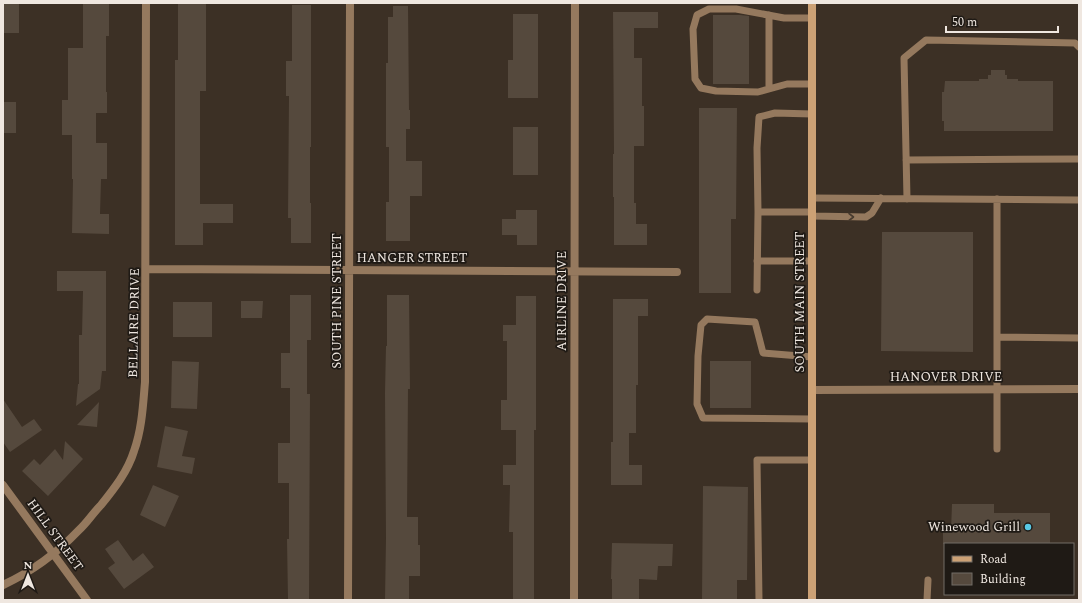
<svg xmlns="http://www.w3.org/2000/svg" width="1082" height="603" font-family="Spectral,serif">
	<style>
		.building { fill: #55493d }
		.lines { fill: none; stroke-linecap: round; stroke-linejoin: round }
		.service { stroke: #95795e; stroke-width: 7 }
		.minor { stroke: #95795e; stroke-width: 8 }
		.tertiary { stroke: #95795e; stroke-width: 8 }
		.secondary { stroke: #cca175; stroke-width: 8 }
		.oneway { stroke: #483b2f }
		.poi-dot { fill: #58c8e4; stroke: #1f1a15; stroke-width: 1.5 }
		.labels { text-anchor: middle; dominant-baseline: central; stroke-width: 3.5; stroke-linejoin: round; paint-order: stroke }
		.street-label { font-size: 13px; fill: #efe7e0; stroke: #1f1a15 }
		.poi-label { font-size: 13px; fill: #efe7e0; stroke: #1f1a15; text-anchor: end }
	</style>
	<rect width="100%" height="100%" fill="#3c3025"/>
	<path class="building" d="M 3,3 L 19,3 L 19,33 L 3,33 Z
		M 83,3 L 109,3 L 109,36 L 106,36 L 106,92 L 107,92 L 107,113 L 96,113 L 96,143 L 107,143 L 107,179 L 101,179 L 100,214 L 109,214 L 109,234 L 72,233 L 73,179 L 72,179 L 72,135 L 62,135 L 62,100 L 68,100 L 68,48 L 83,48 Z
		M 178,3 L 206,3 L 206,91 L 200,91 L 200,204 L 233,204 L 233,223 L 203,223 L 203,245 L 175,245 L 175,60 L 178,60 Z
		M 292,5 L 311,5 L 311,147 L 310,147 L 310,203 L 311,203 L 311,243 L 291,243 L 291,218 L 288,218 L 289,96 L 286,96 L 286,61 L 292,61 Z
		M 393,6 L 408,6 L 409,110 L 410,110 L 410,129 L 406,129 L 406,161 L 422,161 L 422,196 L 410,196 L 410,241 L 386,241 L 386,202 L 389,202 L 389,147 L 386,147 L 386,63 L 388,63 L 388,17 L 393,17 Z
		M 613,12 L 658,12 L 658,28 L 634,28 L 634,58 L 642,58 L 642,106 L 644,106 L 644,146 L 634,146 L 634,203 L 636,203 L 636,224 L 647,224 L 647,245 L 614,245 L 614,197 L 613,197 L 613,154 L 614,154 Z
		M 513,14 L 538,14 L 538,98 L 508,98 L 508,60 L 513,60 Z
		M 713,15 L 740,15 L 749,16 L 749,84 L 713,84 Z
		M 991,70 L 1005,70 L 1005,75 L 1007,75 L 1007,79 L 1018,79 L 1018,81 L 1053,81 L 1053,131 L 944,131 L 944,121 L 942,121 L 942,92 L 944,92 L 945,81 L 979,81 L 979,79 L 988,79 L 988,75 L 991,75 Z
		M 3,102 L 16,102 L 16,133 L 3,133 Z
		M 699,108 L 737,108 L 736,219 L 731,219 L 731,293 L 699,293 Z
		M 513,127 L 538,127 L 538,175 L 513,175 Z
		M 516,210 L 537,210 L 537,245 L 517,245 L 517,235 L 502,235 L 502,219 L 516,219 Z
		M 882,232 L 973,232 L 973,352 L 881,351 Z
		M 57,271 L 106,271 L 106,371 L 102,371 L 100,389 L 76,406 L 78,384 L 79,384 L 79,335 L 82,335 L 83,291 L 57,291 Z
		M 290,295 L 311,295 L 311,340 L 307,340 L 307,394 L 310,394 L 309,600 L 288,600 L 287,539 L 289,539 L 289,483 L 278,483 L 278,443 L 290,443 L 290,388 L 281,388 L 281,353 L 290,353 Z
		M 387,295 L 409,295 L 410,389 L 408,389 L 407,517 L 418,517 L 418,545 L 420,545 L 420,576 L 409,576 L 409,600 L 385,600 L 386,538 L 385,393 L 386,346 L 387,346 Z
		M 516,296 L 536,296 L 536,430 L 534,430 L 534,600 L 513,600 L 513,532 L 509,532 L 510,485 L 503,485 L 503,465 L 516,465 L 516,430 L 501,430 L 501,400 L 507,400 L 507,341 L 503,341 L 503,325 L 516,325 Z
		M 613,299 L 648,299 L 648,316 L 638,316 L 638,385 L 636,385 L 636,433 L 629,433 L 629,465 L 642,465 L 642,485 L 611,485 L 611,442 L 613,442 Z
		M 241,301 L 263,301 L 262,318 L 241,318 Z
		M 173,302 L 212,302 L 212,337 L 173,337 Z
		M 172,361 L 199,362 L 197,409 L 171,408 Z
		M 710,361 L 751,361 L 751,408 L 710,408 Z
		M 3,399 L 22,427 L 34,419 L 42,430 L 10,452 L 3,442 Z
		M 99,402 L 97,427 L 77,425 Z
		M 165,426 L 188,431 L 182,456 L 195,458 L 192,474 L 157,467 Z
		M 65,441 L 83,459 L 48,496 L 22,471 L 34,459 L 40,465 L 55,449 L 63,460 Z
		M 153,485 L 179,496 L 165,527 L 140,515 Z
		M 703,486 L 748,487 L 747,580 L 737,580 L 737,600 L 702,600 Z
		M 952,504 L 994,504 L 994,513 L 1050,513 L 1050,544 L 943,544 L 943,531 L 951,531 Z
		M 118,540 L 133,561 L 143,553 L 154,567 L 124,589 L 108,568 L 115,563 L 105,549 Z
		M 612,543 L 673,544 L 672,566 L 658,566 L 657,580 L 639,579 L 639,600 L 612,600 L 612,579 L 611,579 Z"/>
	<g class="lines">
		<path class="service" d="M 769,15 L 769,88
			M 812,18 L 784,18 L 736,9 L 709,9 L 697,15 L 693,29 L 695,79 L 701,88 L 716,91 L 758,92 L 787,84 L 812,84
			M 906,160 L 1079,159
			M 812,198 L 1079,200
			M 907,199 L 904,58 L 926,40 L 1075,43 L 1079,47
			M 997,199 L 997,449
			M 758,212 L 812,212
			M 812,216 L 866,217 L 872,213 L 881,198
			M 757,261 L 812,261
			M 757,290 L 758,212 L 757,148 L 759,117 L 775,113 L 812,114
			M 997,337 L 1079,338
			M 812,357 L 763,353 L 755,322 L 707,319 L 701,325 L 698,356 L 697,404 L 703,418 L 812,419
			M 759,600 L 757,460 L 812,460
			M 927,600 L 928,580"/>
		<path class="minor" d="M 146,269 L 677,272
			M 3,485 L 87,600
			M 3,585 C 31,572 57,553 79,530 C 87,523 93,513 101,505 C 114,489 128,471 134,451 C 142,429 143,405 145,382 L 146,3
			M 348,600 L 350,3
			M 574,600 L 575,3"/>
		<path class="tertiary" d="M 812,390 L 1079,389"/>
		<path class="secondary" d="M 812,3 L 812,600"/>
	</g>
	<defs><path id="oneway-chevron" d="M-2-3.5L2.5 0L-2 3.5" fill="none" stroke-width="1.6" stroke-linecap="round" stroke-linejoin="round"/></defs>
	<use class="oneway" href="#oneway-chevron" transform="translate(851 217)"/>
	<circle class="poi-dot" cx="1028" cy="527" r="4"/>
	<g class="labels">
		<g class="street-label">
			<text x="412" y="258">HANGER STREET</text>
			<text transform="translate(337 301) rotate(-90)">SOUTH PINE STREET</text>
			<text transform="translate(562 301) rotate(-90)">AIRLINE DRIVE</text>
			<text transform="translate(800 302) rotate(-90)">SOUTH MAIN STREET</text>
			<text transform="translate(134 323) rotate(-89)">BELLAIRE DRIVE</text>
			<text x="946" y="377">HANOVER DRIVE</text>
			<text transform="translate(55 535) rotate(54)">HILL STREET</text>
		</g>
		<g class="poi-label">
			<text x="1020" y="527">Winewood Grill</text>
		</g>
	</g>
	<rect width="1082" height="603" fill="none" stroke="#efe7e0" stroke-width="8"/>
	<rect x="944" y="543" width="130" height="52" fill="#1f1a15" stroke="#726c66"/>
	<rect x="952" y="556" width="20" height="6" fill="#cca175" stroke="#726c66"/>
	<text x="980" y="563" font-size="12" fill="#efe7e0">Road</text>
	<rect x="952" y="573" width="20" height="12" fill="#55493d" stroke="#726c66"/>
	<text x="980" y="583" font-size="12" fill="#efe7e0">Building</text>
	<g transform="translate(28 575)" stroke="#1f1a15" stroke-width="3" paint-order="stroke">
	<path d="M0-3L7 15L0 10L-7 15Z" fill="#efe7e0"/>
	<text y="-6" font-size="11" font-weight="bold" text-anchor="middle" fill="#efe7e0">N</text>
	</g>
	<path d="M946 26v6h112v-6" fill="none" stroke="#efe7e0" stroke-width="2"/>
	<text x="952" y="26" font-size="12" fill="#efe7e0" stroke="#1f1a15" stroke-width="3" paint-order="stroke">50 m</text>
</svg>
